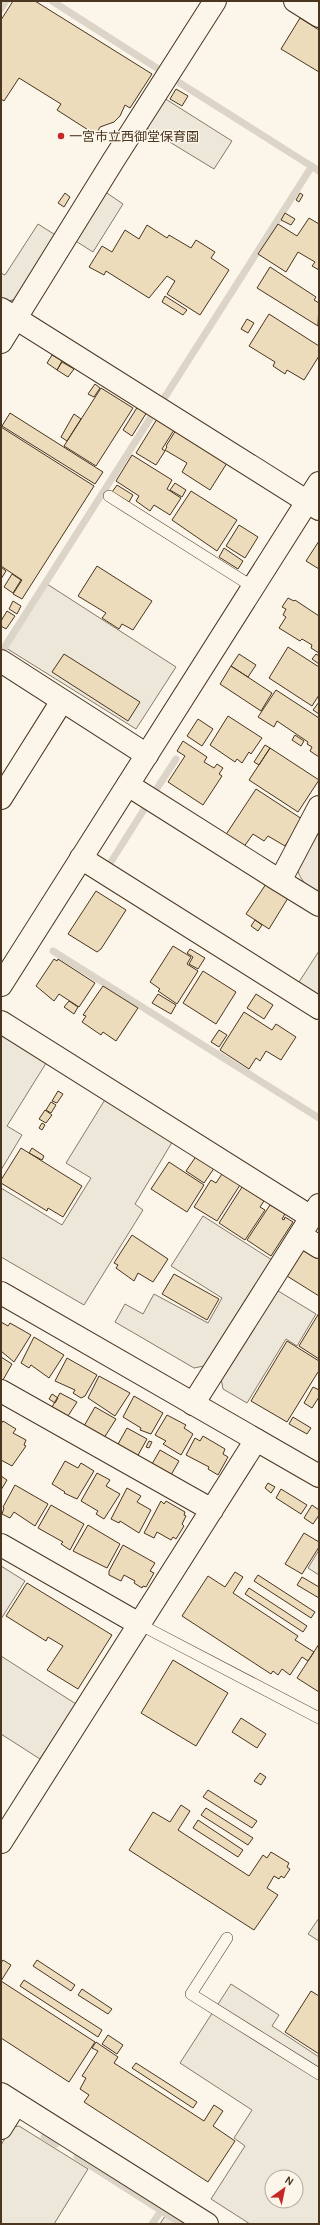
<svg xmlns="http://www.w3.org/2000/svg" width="320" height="2225" font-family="Karla,'Noto Sans JP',sans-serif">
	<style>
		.green { fill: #ede6d9; stroke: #887966 }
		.parking { fill: #ede7d9; stroke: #887966; fill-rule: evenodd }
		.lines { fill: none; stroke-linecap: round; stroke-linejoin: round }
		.stream { stroke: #dcd4c6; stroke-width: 7 }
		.building { fill: #ecdcbc; stroke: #4a3520 }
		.service-casing { stroke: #4a3520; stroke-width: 12 }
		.minor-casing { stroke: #4a3520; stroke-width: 24 }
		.tertiary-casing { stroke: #4a3520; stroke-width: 24 }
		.service { stroke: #fbf6e9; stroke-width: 11 }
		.minor { stroke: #fbf6e9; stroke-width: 22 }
		.tertiary { stroke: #fbf6e9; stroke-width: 22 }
		.poi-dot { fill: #c62828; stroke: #fbf6e9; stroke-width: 1.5 }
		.labels { text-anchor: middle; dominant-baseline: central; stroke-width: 3; stroke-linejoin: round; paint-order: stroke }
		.poi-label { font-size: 13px; fill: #4a3520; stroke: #fbf6e9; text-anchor: start }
	</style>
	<rect width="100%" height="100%" fill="#fbf6e9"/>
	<path class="green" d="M 319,824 L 319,894 C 281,870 302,855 319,824 Z"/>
	<path class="parking" d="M 164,98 L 232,141 L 214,169 L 145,127 Z
		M 104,191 L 123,204 L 93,252 L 74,240 Z
		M 38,224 L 57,236 L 17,299 L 4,302 L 1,299 L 1,273 L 5,275 Z
		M 47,584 L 176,667 L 136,729 L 6,648 Z
		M 319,951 L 319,995 L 299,982 Z
		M 1,1034 L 48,1060 L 7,1126 L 22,1135 L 1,1170 Z
		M 106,1098 L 174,1139 L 135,1204 L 143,1210 L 84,1305 L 1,1257 L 1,1188 L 62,1225 L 91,1178 L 66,1163 Z
		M 203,1216 L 272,1260 L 204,1366 L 194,1368 L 115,1322 L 125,1304 L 143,1314 L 154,1294 L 208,1323 L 222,1298 L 171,1266 Z
		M 275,1289 L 316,1314 L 297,1346 L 286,1339 L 247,1403 L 223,1389 L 221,1378 Z
		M 319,1550 L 319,1575 L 308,1568 Z
		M 1,1566 L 25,1581 L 1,1619 Z
		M 1,1656 L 76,1704 L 40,1759 L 1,1734 Z
		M 319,1918 L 319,1941 L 308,1934 Z
		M 231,1984 L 279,2015 L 272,2026 L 319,2057 L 319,2224 L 250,2224 L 211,2199 L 245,2146 L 234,2138 L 252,2110 L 180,2063 ZM 272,2177 L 296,2177 L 296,2201 L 272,2201 Z
		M 19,2126 L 88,2169 L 54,2224 L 1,2224 L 1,2145 L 12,2127 Z
		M 165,2216 L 177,2224 L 160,2224 Z"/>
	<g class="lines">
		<path class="stream" d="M 52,1 L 160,70
			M 1,9 L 6,1
			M 180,83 L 319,171
			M 163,400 L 312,166
			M 4,648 L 151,417
			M 154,793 L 176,759
			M 109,865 L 145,808
			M 53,951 L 319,1118
			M 44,2137 L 56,2144
			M 77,2157 L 182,2224
			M 152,2224 L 161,2211"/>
	</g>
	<path class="building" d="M 13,1 L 35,1 L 152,74 L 130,108 L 125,105 L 120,116 L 114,122 L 100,127 L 96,135 L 57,110 L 61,104 L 19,78 L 4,101 L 1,99 L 1,20 Z
		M 300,18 L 319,30 L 319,72 L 281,49 Z
		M 176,89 L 188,96 L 182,106 L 170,99 Z
		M 65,193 L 70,197 L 64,207 L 58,203 Z
		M 300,193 L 303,195 L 299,202 L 296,200 Z
		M 285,213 L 295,219 L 291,225 L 281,220 Z
		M 309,218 L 319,224 L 319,270 L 312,266 L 315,262 L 298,252 L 286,272 L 258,254 L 278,224 L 297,236 Z
		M 147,225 L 167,238 L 169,235 L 191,248 L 196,240 L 215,252 L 211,258 L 229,270 L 200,315 L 167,294 L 175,281 L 167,276 L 149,298 L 106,271 L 104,275 L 89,267 L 102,246 L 112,252 L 125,230 L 139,239 Z
		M 270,267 L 316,297 L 314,300 L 319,303 L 318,326 L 257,288 Z
		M 165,296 L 187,310 L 183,315 L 162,302 Z
		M 269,314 L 319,346 L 319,356 L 304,380 L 287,370 L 285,374 L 273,366 L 275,362 L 249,346 Z
		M 247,319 L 254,323 L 248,333 L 241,329 Z
		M 52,355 L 62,361 L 57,370 L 47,363 Z
		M 62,362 L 74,369 L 68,377 L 57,370 Z
		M 95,384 L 100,388 L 94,397 L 88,394 Z
		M 101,388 L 133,408 L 96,466 L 64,446 Z
		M 138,406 L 147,412 L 132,436 L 123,430 Z
		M 10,413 L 103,472 L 95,484 L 2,426 Z
		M 74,414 L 81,419 L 67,441 L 61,437 Z
		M 157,419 L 174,430 L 162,449 L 165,451 L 156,465 L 136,453 Z
		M 1,427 L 94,486 L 22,599 L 13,594 L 22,580 L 1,566 Z
		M 176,430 L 227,463 L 210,490 L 182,472 L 187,463 L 165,450 L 167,447 L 166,446 Z
		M 132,455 L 172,480 L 167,489 L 181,498 L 170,515 L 154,505 L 150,511 L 136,501 L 139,496 L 116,481 Z
		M 175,483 L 186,490 L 182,497 L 170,490 Z
		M 117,485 L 133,495 L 129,502 L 112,492 Z
		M 191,491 L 237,520 L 217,551 L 172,520 Z
		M 239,525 L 258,537 L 245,558 L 226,546 Z
		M 319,541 L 319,569 L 306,561 Z
		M 224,548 L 243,561 L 238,569 L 219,557 Z
		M 97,566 L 152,601 L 133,630 L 122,624 L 119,629 L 102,618 L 106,613 L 78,596 Z
		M 1,567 L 6,571 L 1,579 Z
		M 12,574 L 21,580 L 13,593 L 4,587 Z
		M 288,598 L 294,601 L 295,600 L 319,616 L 319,653 L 311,648 L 312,645 L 302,639 L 300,641 L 279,628 L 286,617 L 283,615 L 286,609 L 282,607 Z
		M 13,601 L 21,606 L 17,614 L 9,609 Z
		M 7,611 L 15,616 L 6,629 L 1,626 L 1,621 Z
		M 288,647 L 319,667 L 319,695 L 312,706 L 269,678 Z
		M 64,654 L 140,702 L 128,721 L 52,672 Z
		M 239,654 L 256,665 L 248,677 L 231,666 Z
		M 316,654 L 319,656 L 319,664 L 312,659 Z
		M 231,666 L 272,693 L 261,711 L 220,684 Z
		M 276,690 L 319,718 L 319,757 L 310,751 L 312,747 L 307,744 L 308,742 L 277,721 L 274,727 L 258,717 Z
		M 319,702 L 319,714 L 313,710 Z
		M 228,716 L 262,738 L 251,754 L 249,752 L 242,763 L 237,759 L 235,762 L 210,745 Z
		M 198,719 L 213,729 L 202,746 L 187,736 Z
		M 295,735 L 304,741 L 301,746 L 292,740 Z
		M 183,741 L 207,757 L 204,762 L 214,768 L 217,764 L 223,768 L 219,774 L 222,776 L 203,805 L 168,782 L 185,756 L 177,751 Z
		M 265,745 L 270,748 L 259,765 L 254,762 Z
		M 270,748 L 319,780 L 298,812 L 249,780 Z
		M 256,789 L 302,819 L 285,846 L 268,836 L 264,841 L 253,834 L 243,848 L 225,836 Z
		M 266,884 L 288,898 L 269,929 L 246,914 Z
		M 96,891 L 126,910 L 101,949 L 97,952 L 68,934 Z
		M 255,920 L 262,925 L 258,931 L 251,926 Z
		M 173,946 L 191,957 L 187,964 L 198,971 L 177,1004 L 158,991 L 160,989 L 150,982 Z
		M 190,949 L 205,958 L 198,969 L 189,964 L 193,957 L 187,953 Z
		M 54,959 L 57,961 L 58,959 L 95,983 L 79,1007 L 59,994 L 54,1001 L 36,986 Z
		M 203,971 L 236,992 L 216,1024 L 183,1003 Z
		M 103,986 L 138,1008 L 116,1041 L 103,1032 L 101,1035 L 82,1022 L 86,1016 L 83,1015 Z
		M 158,994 L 176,1005 L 171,1014 L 152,1003 Z
		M 256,994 L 273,1005 L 264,1019 L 247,1008 Z
		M 69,1001 L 78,1007 L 74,1014 L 64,1007 Z
		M 244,1012 L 272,1030 L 276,1024 L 296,1037 L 281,1060 L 266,1051 L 260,1061 L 256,1058 L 249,1069 L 220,1050 Z
		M 219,1030 L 227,1035 L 219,1047 L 211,1042 Z
		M 58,1091 L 63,1094 L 57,1103 L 52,1101 Z
		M 51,1102 L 56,1105 L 51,1113 L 46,1110 Z
		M 45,1110 L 52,1115 L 46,1123 L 39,1119 Z
		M 42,1123 L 45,1125 L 42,1130 L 39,1128 Z
		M 21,1148 L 82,1186 L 63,1217 L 48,1208 L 47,1211 L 1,1183 L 1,1180 Z
		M 32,1148 L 44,1156 L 42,1160 L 29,1153 Z
		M 197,1155 L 215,1167 L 204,1183 L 186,1171 Z
		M 169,1162 L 204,1185 L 187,1212 L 151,1189 Z
		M 222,1174 L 240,1185 L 217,1221 L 194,1207 L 211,1180 L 216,1183 Z
		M 242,1187 L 264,1201 L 260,1207 L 265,1210 L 245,1240 L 219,1223 Z
		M 270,1205 L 285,1214 L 282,1219 L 284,1220 L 285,1217 L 293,1222 L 271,1256 L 247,1240 Z
		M 132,1235 L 168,1259 L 153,1282 L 138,1273 L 134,1281 L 116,1268 L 118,1265 L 114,1263 Z
		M 304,1249 L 319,1258 L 319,1296 L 287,1276 Z
		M 174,1274 L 219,1299 L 207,1320 L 162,1294 Z
		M 319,1313 L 319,1359 L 299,1346 Z
		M 1,1322 L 8,1326 L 10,1323 L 31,1335 L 14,1362 L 1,1351 Z
		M 34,1337 L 64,1355 L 49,1378 L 31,1365 L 29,1368 L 21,1363 Z
		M 287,1341 L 319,1361 L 319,1373 L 318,1372 L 287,1422 L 251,1401 Z
		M 1,1357 L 12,1364 L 3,1380 L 1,1379 Z
		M 67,1358 L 97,1375 L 85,1396 L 81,1398 L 73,1393 L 75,1390 L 55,1381 Z
		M 99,1376 L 130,1393 L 115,1416 L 88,1398 Z
		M 313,1387 L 319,1390 L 319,1397 L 312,1408 L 304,1403 Z
		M 60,1393 L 77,1402 L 68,1416 L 52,1407 Z
		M 52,1394 L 58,1398 L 55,1403 L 49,1399 Z
		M 134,1396 L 163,1413 L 151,1434 L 140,1430 L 141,1428 L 123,1417 Z
		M 95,1407 L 116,1419 L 104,1438 L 84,1426 Z
		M 167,1415 L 186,1425 L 184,1428 L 193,1434 L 181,1455 L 163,1444 L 166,1441 L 155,1435 Z
		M 293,1417 L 311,1428 L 307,1434 L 289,1424 Z
		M 3,1421 L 16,1429 L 13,1433 L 26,1440 L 24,1445 L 26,1446 L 12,1466 L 1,1460 L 1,1424 Z
		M 127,1428 L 147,1439 L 137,1457 L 117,1446 Z
		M 203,1436 L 225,1449 L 223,1454 L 228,1457 L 218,1475 L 208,1469 L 209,1467 L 186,1455 L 195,1438 L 200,1441 Z
		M 149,1441 L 152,1442 L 149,1448 L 146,1447 Z
		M 160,1450 L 179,1461 L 171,1475 L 152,1464 Z
		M 65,1461 L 78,1468 L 81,1463 L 94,1471 L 77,1499 L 64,1493 L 65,1492 L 52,1484 Z
		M 97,1473 L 110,1480 L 106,1486 L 120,1494 L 104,1519 L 96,1514 L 98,1511 L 81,1501 Z
		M 1,1476 L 7,1480 L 1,1490 Z
		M 268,1483 L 275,1487 L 271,1493 L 265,1488 Z
		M 15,1485 L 48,1504 L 35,1526 L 14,1512 L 10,1518 L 2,1514 L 4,1508 L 3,1507 Z
		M 127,1488 L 141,1496 L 137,1502 L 151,1510 L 139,1533 L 120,1521 L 119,1523 L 111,1519 Z
		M 281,1489 L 307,1505 L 301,1514 L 276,1498 Z
		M 161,1501 L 164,1504 L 166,1501 L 185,1512 L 184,1515 L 186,1516 L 182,1524 L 184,1526 L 176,1539 L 173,1537 L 171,1540 L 157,1532 L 154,1538 L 144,1533 Z
		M 51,1505 L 84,1524 L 70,1550 L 61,1544 L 63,1542 L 38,1528 Z
		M 312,1505 L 319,1510 L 319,1515 L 313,1524 L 304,1518 Z
		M 88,1525 L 120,1544 L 107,1568 L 73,1551 Z
		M 304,1533 L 319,1542 L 319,1547 L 302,1574 L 285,1564 Z
		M 123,1545 L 155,1563 L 150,1571 L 154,1573 L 146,1587 L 143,1586 L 142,1588 L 134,1583 L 135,1581 L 124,1575 L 121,1581 L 109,1575 L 109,1571 Z
		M 235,1572 L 243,1577 L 233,1593 L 298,1636 L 295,1640 L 314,1652 L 308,1661 L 302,1657 L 290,1675 L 282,1669 L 278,1675 L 273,1671 L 271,1674 L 182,1616 L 208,1576 L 225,1587 Z
		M 258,1575 L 315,1612 L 311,1618 L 254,1581 Z
		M 302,1577 L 319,1587 L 319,1598 L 297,1585 Z
		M 27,1583 L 112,1635 L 78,1689 L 47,1670 L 63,1646 L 48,1637 L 46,1641 L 6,1616 Z
		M 249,1588 L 307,1626 L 303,1632 L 245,1594 Z
		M 319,1644 L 319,1692 L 297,1678 Z
		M 173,1660 L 228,1693 L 196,1746 L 141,1713 Z
		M 241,1718 L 266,1734 L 257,1748 L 232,1732 Z
		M 260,1773 L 266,1777 L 261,1785 L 254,1781 Z
		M 208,1790 L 257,1821 L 252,1828 L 203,1797 Z
		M 181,1805 L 190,1811 L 178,1830 L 249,1876 L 263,1855 L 267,1858 L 271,1852 L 289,1863 L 287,1867 L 290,1869 L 284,1878 L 281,1876 L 279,1879 L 274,1876 L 267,1888 L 278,1895 L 254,1930 L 129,1850 L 153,1812 L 170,1822 Z
		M 206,1808 L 253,1838 L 248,1845 L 201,1815 Z
		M 198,1820 L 243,1850 L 238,1857 L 193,1828 Z
		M 3,1960 L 11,1965 L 1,1981 L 1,1963 Z
		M 37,1960 L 75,1985 L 71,1991 L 33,1966 Z
		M 24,1980 L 102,2030 L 98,2037 L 20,1986 Z
		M 1,1981 L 95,2042 L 69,2082 L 1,2038 Z
		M 82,1989 L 112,2009 L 108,2014 L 78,1995 Z
		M 311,1991 L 319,1996 L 319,2054 L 285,2032 Z
		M 108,2035 L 123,2045 L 117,2054 L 102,2044 Z
		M 96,2042 L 118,2057 L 114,2063 L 204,2121 L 214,2105 L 223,2111 L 213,2126 L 235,2141 L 208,2182 L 84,2102 L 89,2095 L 80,2089 L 86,2078 L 82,2076 L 98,2051 L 92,2048 Z
		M 136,2063 L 197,2102 L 193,2108 L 132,2068 Z"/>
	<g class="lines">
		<defs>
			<path id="service" d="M 109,496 L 253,587
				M 139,1624 L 319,1718
				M 227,1938 L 191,1994 L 319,2074"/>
			<path id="minor" d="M 295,1 L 319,16
				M 1,309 L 319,509
				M 1,342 L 113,161 L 215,1
				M 1,661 L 147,755
				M 128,785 L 280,881 L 319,807
				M 1,798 L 62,701
				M 81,858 L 319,1008
				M 280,881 L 319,905
				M 1,1022 L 311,1217
				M 300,1235 L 319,1247
				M 1,1391 L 212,1510
				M 193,1404 L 319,1205
				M 1,1545 L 139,1624
				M 1,1842 L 256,1440
				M 1,2094 L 207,2224
				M 1,2128 L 16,2104"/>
			<path id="tertiary" d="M 1,985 L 319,483
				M 1,1293 L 319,1476"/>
		</defs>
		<use href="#service" class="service-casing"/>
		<use href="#minor" class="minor-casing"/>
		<use href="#tertiary" class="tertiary-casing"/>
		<use href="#service" class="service"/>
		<use href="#minor" class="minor"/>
		<use href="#tertiary" class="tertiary"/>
	</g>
	<circle class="poi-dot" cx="61" cy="136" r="4"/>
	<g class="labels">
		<g class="poi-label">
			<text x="69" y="136">一宮市立西御堂保育園</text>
		</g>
	</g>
	<rect width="320" height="2225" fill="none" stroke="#4a3520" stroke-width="4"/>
	<g transform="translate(284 2189) rotate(33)"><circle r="19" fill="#fbf6e9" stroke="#b4a999"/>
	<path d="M0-3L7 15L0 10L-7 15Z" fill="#c62828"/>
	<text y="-6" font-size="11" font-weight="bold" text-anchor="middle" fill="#4a3520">N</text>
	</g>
</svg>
